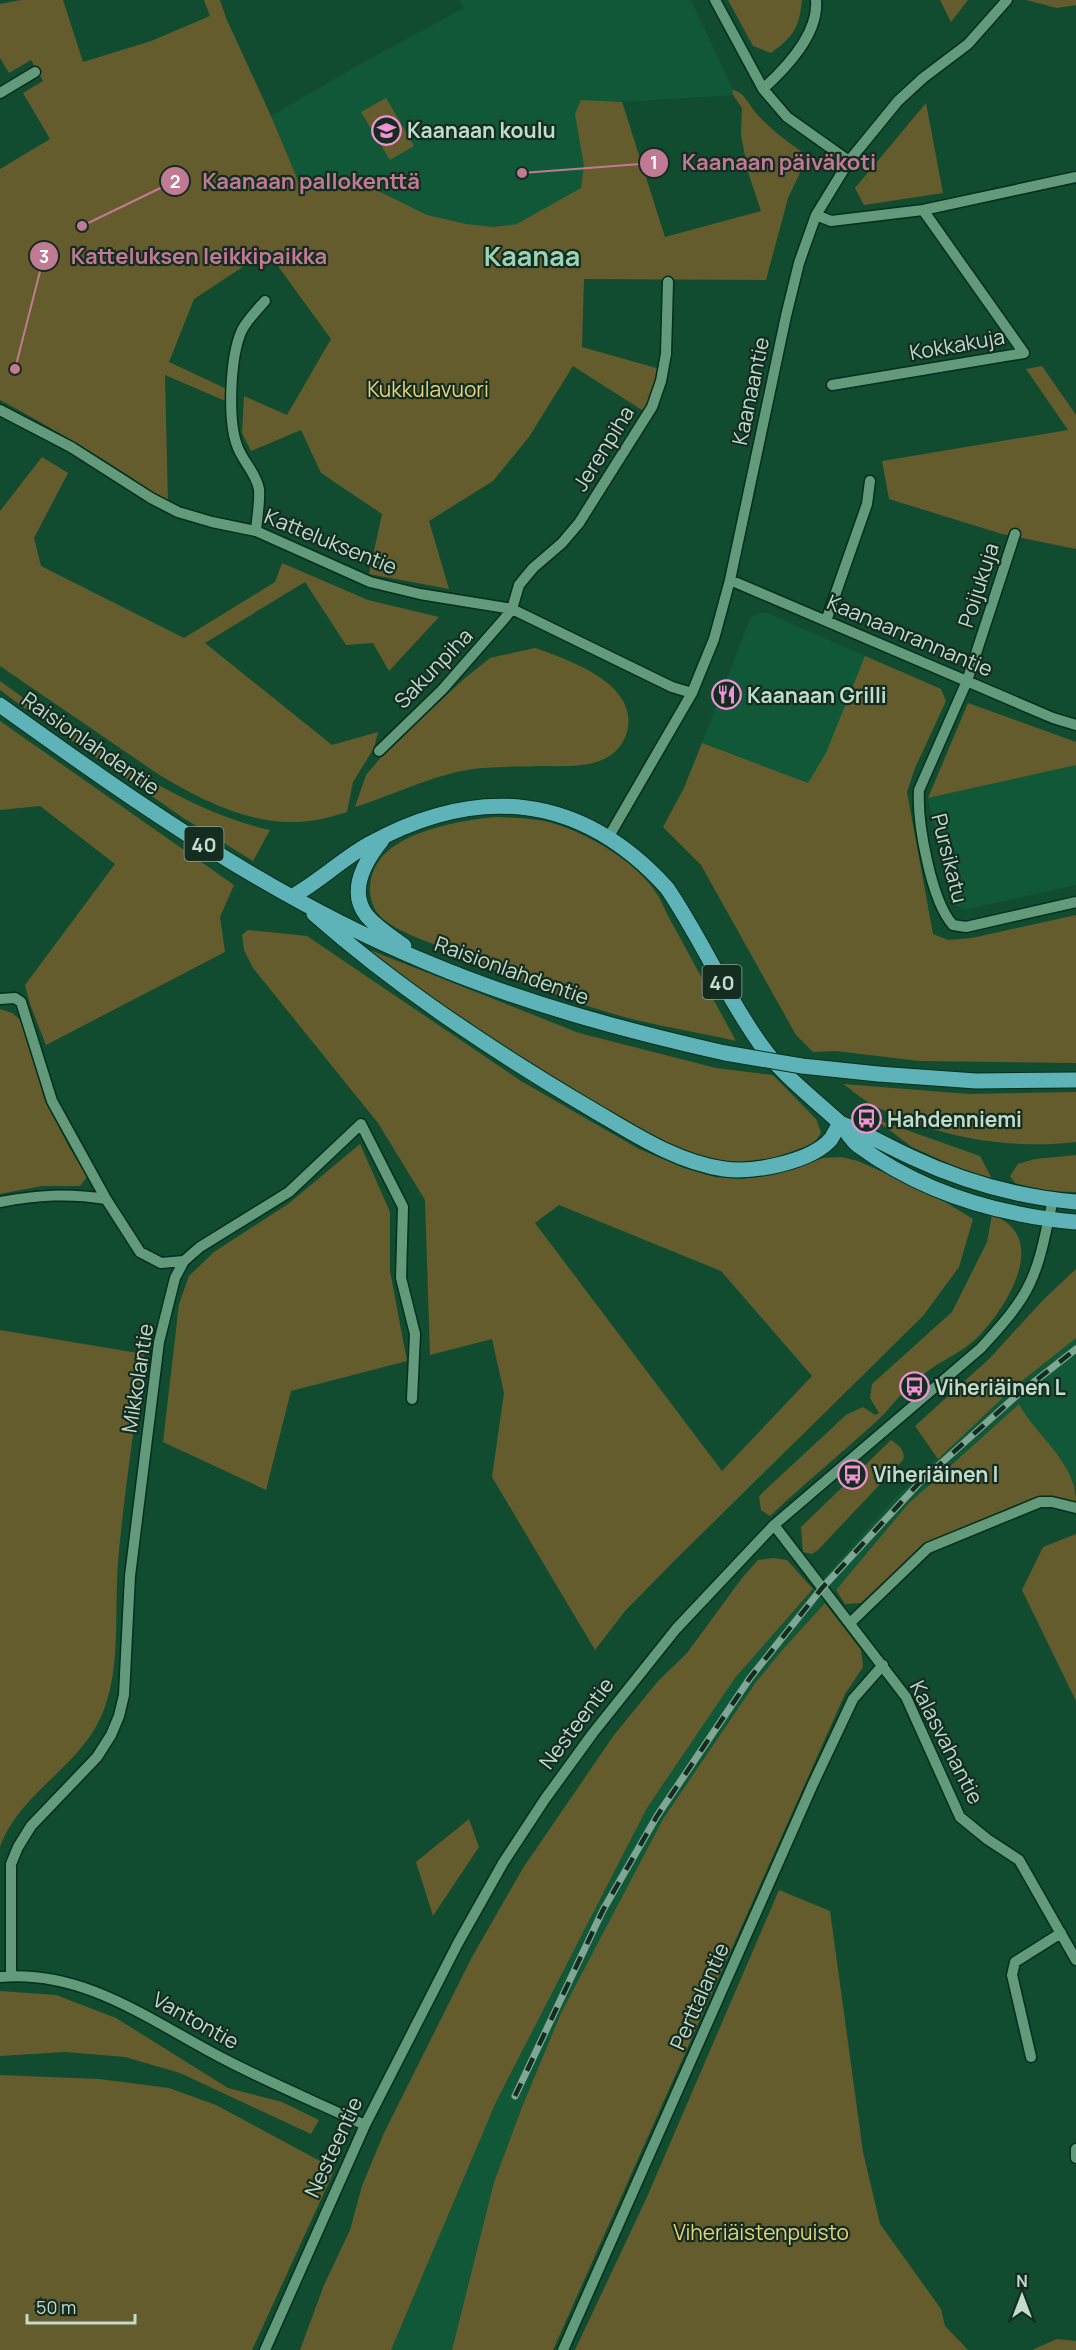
<svg xmlns="http://www.w3.org/2000/svg" width="1076" height="2350" font-family="Manrope,sans-serif">
	<style>
		.built { fill: #115839 }
		.green { fill: #655c2d; fill-rule: evenodd }
		.lines { fill: none; stroke-linecap: round; stroke-linejoin: round }
		.minor-casing { stroke: #022f1c; stroke-width: 13 }
		.major-casing { stroke: #022f1c; stroke-width: 17 }
		.minor { stroke: #629a7b; stroke-width: 10 }
		.major { stroke: #5db3b8; stroke-width: 15 }
		.rail-casing { stroke: #80a793; stroke-width: 7 }
		.rail { stroke: #152c20; stroke-width: 4.5; stroke-dasharray: 14; stroke-linecap: butt }
		.major-bridge-casing { stroke: #022f1c; stroke-width: 17; stroke-linecap: butt }
		.major-bridge { stroke: #5db3b8; stroke-width: 15 }
		.labels { text-anchor: middle; dominant-baseline: central; stroke-width: 4.5; stroke-linejoin: round; paint-order: stroke }
		.shield { fill: #152c20; stroke: #8da798; stroke-width: 1.5 }
		.shield-label { font-size: 20px; font-weight: bold; fill: #c0dccb }
		.poi-label { font-size: 21px; font-weight: bold; fill: #c0dccb; stroke: #152c20; text-anchor: start }
		.street-label { font-size: 21px; fill: #c0dccb; stroke: #152c20 }
		.park-label { font-size: 21px; fill: #e6d57b; stroke: #152c20 }
		.district-label { font-size: 27px; font-weight: bold; fill: #9bd4b4; stroke: #152c20 }
		.leader { fill: none; stroke: #c17a93; stroke-width: 2 }
		.callout-dot { fill: #c17a93; stroke: #152c20; stroke-width: 2 }
		.mark-label { font-size: 18px; text-anchor: middle; font-weight: bold; fill: #fff }
		.callout-label { font-size: 22px; text-anchor: middle; font-weight: bold; fill: #c17a93; stroke: #152c20; stroke-width: 4.5; stroke-linejoin: round; paint-order: stroke }
	</style>
	<rect width="100%" height="100%" fill="#114c31"/>
	<path class="built" d="M 459,0 L 691,0 L 732,87 L 733,95 L 623,102 L 639,156 L 502,233 L 332,263 L 271,116 L 364,62 L 464,8 Z
		M 765,612 L 941,689 L 946,701 L 915,768 L 687,819 L 684,788 L 751,617 Z
		M 1076,765 L 1076,885 L 964,910 L 951,902 L 928,798 Z
		M 1076,1338 L 1076,1494 L 1063,1461 L 1026,1417 L 1019,1404 L 908,1504 L 825,1603 L 784,1648 L 756,1682 L 663,1819 L 561,2013 L 522,2107 L 494,2182 L 452,2350 L 391,2350 L 496,2102 L 647,1808 L 735,1678 L 896,1497 L 1012,1389 Z"/>
	<path class="green" d="M 21,0 L 63,0 L 83,62 L 151,41 L 210,16 L 204,0 L 220,0 L 226,18 L 271,116 L 302,190 L 323,181 L 356,180 L 427,215 L 466,224 L 493,227 L 517,224 L 581,188 L 584,166 L 575,114 L 581,100 L 622,102 L 665,237 L 761,211 L 748,172 L 741,135 L 742,108 L 733,95 L 732,90 C 744,91 748,104 756,113 C 771,130 789,143 808,156 L 788,198 L 766,280 L 584,279 L 582,347 L 660,369 L 645,412 L 573,366 L 529,437 L 493,481 L 429,521 L 449,589 L 369,574 L 382,514 L 321,473 L 301,430 L 251,451 L 242,433 L 244,396 L 287,415 L 331,339 L 267,251 L 194,299 L 169,362 L 231,391 L 230,403 L 165,375 L 168,503 C 114,464 58,431 0,400 L 0,169 L 50,139 L 23,93 L 43,81 L 31,60 L 9,73 L 0,58 L 0,4 Z
		M 728,0 L 802,0 C 799,28 794,36 771,53 L 753,46 Z
		M 940,0 L 968,0 L 951,22 Z
		M 1026,0 L 1076,0 L 1076,5 L 1057,8 Z
		M 386,98 L 414,146 L 390,160 L 361,112 Z
		M 926,103 L 943,193 L 864,205 L 855,188 Z
		M 1042,366 L 1076,415 L 1076,549 L 1002,534 L 889,499 L 882,461 L 1068,430 L 1026,369 Z
		M 42,457 L 68,473 L 34,538 L 41,566 L 184,638 L 275,582 L 282,563 L 368,600 L 439,617 L 389,671 L 373,643 L 346,645 L 305,582 L 205,643 L 332,745 L 378,732 L 374,748 L 353,782 L 347,812 C 336,815 326,819 315,820 C 260,830 204,802 158,774 L 0,666 L 0,511 Z
		M 535,648 C 569,660 640,684 627,732 C 624,742 618,751 608,757 C 590,768 562,766 541,766 C 519,767 495,766 473,769 C 432,775 394,795 355,807 L 366,775 L 388,749 L 465,678 L 490,658 Z
		M 865,656 L 941,689 L 946,701 L 915,768 L 907,792 L 933,934 L 948,940 L 972,938 L 1076,915 L 1076,1063 L 919,1061 L 836,1051 L 813,1052 L 796,1035 L 701,865 L 663,827 L 684,788 L 702,743 L 808,783 L 826,753 Z
		M 0,681 C 30,703 60,723 91,743 C 147,780 204,815 270,830 L 253,861 L 182,817 L 23,707 L 0,690 Z
		M 968,703 L 1076,742 L 1076,765 L 928,798 Z
		M 0,721 L 234,885 L 220,917 L 225,952 L 46,1045 L 30,1004 L 25,985 L 115,864 L 40,806 L 0,810 Z
		M 496,817 C 514,818 534,818 552,823 C 593,835 652,870 666,912 L 736,1041 C 697,1032 656,1026 617,1015 C 561,999 501,973 448,950 C 427,941 399,933 382,918 C 367,905 367,880 377,864 C 396,831 462,820 496,817 Z
		M 248,930 L 307,936 L 521,1081 L 639,1149 L 684,1168 L 715,1177 L 742,1179 L 773,1175 L 823,1158 L 841,1157 L 858,1161 L 905,1182 L 947,1203 L 973,1219 L 959,1267 L 923,1316 L 674,1561 L 625,1611 L 595,1650 L 492,1477 L 504,1393 L 492,1339 L 430,1355 L 425,1200 L 378,1123 L 253,968 L 244,950 L 242,935 ZM 559,1205 L 721,1271 L 812,1376 L 722,1471 L 535,1223 Z
		M 370,950 L 579,1033 L 716,1068 L 773,1075 L 816,1119 L 821,1132 C 817,1145 800,1148 788,1153 C 769,1159 750,1165 730,1163 C 689,1160 652,1136 618,1116 C 532,1068 452,1010 370,955 Z
		M 0,1009 L 12,1013 L 24,1023 L 44,1098 L 68,1145 L 87,1177 L 80,1186 L 42,1186 L 0,1194 Z
		M 843,1084 L 969,1094 L 1076,1092 L 1076,1142 C 1008,1150 935,1137 873,1105 C 863,1100 853,1091 843,1084 Z
		M 881,1121 L 980,1156 L 992,1179 L 954,1166 L 912,1147 L 880,1123 Z
		M 360,1144 L 390,1212 L 390,1271 L 407,1361 L 291,1391 L 266,1490 L 163,1442 L 179,1304 L 189,1276 L 214,1252 L 288,1204 Z
		M 1076,1155 L 1076,1192 C 1055,1192 1035,1189 1015,1183 L 1010,1176 L 1018,1164 L 1035,1159 Z
		M 992,1215 C 1052,1236 1006,1309 977,1338 C 963,1351 947,1358 932,1368 C 922,1375 912,1384 904,1392 C 895,1400 888,1411 879,1419 C 843,1452 806,1482 770,1516 L 761,1510 L 759,1497 L 762,1493 L 846,1415 L 863,1407 L 875,1415 L 879,1413 L 870,1398 L 872,1384 L 952,1312 L 987,1242 Z
		M 1076,1269 L 1076,1338 L 1012,1389 L 938,1459 L 915,1426 L 990,1358 L 1043,1300 Z
		M 0,1330 L 144,1354 C 135,1423 124,1492 118,1562 C 114,1612 122,1673 100,1719 C 76,1769 19,1794 0,1847 Z
		M 1019,1404 C 1036,1436 1076,1462 1076,1502 L 1062,1498 L 1034,1500 L 933,1540 L 861,1603 L 845,1604 L 836,1590 L 908,1504 Z
		M 891,1440 C 898,1445 906,1450 903,1460 L 818,1550 L 812,1554 L 803,1552 L 801,1527 Z
		M 1076,1534 L 1076,1701 L 1022,1590 L 1043,1547 Z
		M 773,1558 L 787,1560 L 813,1589 L 735,1678 L 647,1808 L 496,2102 L 391,2350 L 300,2350 L 324,2285 L 350,2230 L 362,2186 L 384,2133 L 472,1957 L 523,1868 L 614,1735 L 659,1680 L 687,1653 L 742,1578 L 758,1560 Z
		M 825,1603 L 861,1650 L 863,1667 L 845,1694 L 553,2350 L 452,2350 L 494,2182 L 522,2107 L 561,2013 L 663,1819 L 756,1682 L 784,1648 Z
		M 469,1819 L 479,1847 L 433,1916 L 416,1862 Z
		M 779,1890 L 830,1911 L 863,2152 L 880,2224 L 941,2309 L 945,2326 L 968,2350 L 575,2350 L 647,2197 Z
		M 0,1991 L 56,1995 L 116,2018 L 228,2088 L 282,2102 L 319,2120 L 311,2134 L 180,2073 L 125,2057 L 65,2052 L 0,2056 Z
		M 0,2075 L 99,2079 L 169,2088 L 216,2105 L 335,2169 L 252,2350 L 0,2350 Z
		M 1057,2339 L 1076,2341 L 1076,2350 L 1032,2350 Z"/>
	<g class="lines">
		<defs>
			<path id="minor" d="M 715,0 L 763,89 L 787,117 L 849,161
				M 763,89 C 786,68 819,34 816,0
				M 0,93 L 35,72
				M 816,215 L 831,221 L 923,210 L 1076,177
				M 832,385 L 1024,353 L 923,210
				M 0,410 L 71,447 L 151,498 L 178,512 L 212,522 L 256,531 L 370,582 L 420,594 L 512,609 L 672,687 L 692,693
				M 256,531 C 257,518 260,502 259,489 C 256,473 244,463 238,448 C 227,422 230,356 242,330 C 248,319 257,310 265,301
				M 1015,534 L 967,681 L 919,790 C 917,822 931,901 953,925 L 966,927 L 1076,902
				M 730,580 L 1053,718 L 1076,725
				M 826,621 L 867,504 L 870,481
				M 379,751 L 442,690 L 505,618 L 512,609 L 519,585 L 533,568 L 562,543 L 579,523 L 652,407 L 661,381 L 666,354 L 668,282
				M 608,838 L 692,693 L 714,639 L 730,580 L 786,316 L 799,263 L 816,215 L 849,161 L 898,101 L 923,78 L 968,44 L 1007,0
				M 0,999 L 15,998 L 21,1002 L 52,1101 L 106,1199
				M 0,1202 C 38,1195 68,1193 106,1199 L 140,1252 L 161,1263 L 184,1261
				M 774,1525 L 906,1697 L 960,1817 L 987,1839 L 1019,1860 L 1076,1960
				M 850,1623 L 928,1548 L 1040,1502 L 1052,1502 L 1076,1508
				M 11,1976 L 11,1864 L 18,1847 L 31,1826 L 97,1757 L 111,1735 L 119,1716 L 124,1695 L 130,1576 L 159,1342 L 175,1278 L 184,1261 L 200,1247 L 289,1192 L 361,1124 L 403,1207 L 401,1278 L 415,1334 L 412,1399
				M 0,1977 C 85,1969 152,2022 224,2059 C 270,2083 318,2103 365,2125
				M 1031,2057 L 1012,1975 L 1015,1962 L 1061,1933
				M 1076,2149 L 1076,2158
				M 265,2350 L 365,2125 L 458,1943 L 503,1863 L 545,1799 L 593,1733 L 676,1629 L 774,1525 L 981,1348 C 998,1329 1018,1308 1029,1285 C 1042,1259 1046,1228 1053,1200
				M 563,2350 L 813,1784 L 853,1699 L 883,1665"/>
			<path id="major" d="M 0,705 C 134,801 272,899 426,962 C 523,1003 623,1030 725,1053
				M 382,840 C 365,861 347,891 367,916 C 377,928 392,937 404,946
				M 293,896 C 320,881 342,859 369,844 C 478,784 581,793 667,888 C 701,938 725,995 761,1045 C 782,1075 812,1097 839,1122 C 846,1129 850,1140 859,1146 C 923,1193 998,1215 1076,1222
				M 314,914 C 399,989 495,1052 593,1110 C 634,1134 676,1162 724,1169 C 754,1173 811,1162 831,1139 C 834,1134 837,1128 840,1123
				M 878,1074 L 976,1081 L 1076,1080
				M 840,1123 C 865,1133 887,1146 911,1157 C 964,1182 1019,1197 1076,1202"/>
		</defs>
		<use href="#minor" class="minor-casing"/>
		<use href="#major" class="major-casing"/>
		<use href="#minor" class="minor"/>
		<use href="#major" class="major"/>
		<defs>
			<path id="rail" d="M 515,2096 L 603,1910 L 657,1816 L 750,1678 L 822,1588 L 919,1483 L 1015,1397 L 1076,1349"/>
		</defs>
		<use href="#rail" class="rail-casing"/>
		<use href="#rail" class="rail"/>
		<defs>
			<path id="major-bridge" d="M 725,1053 L 802,1066 L 878,1074"/>
		</defs>
		<use href="#major-bridge" class="major-bridge-casing"/>
		<use href="#major-bridge" class="major-bridge"/>
	</g>
	<defs>
		<symbol id="school-ring" viewBox="-11 -11 22 22"><circle r="9.5" fill="#152c20" stroke="#f391d5" stroke-width="1.5"/><path d="M0-5L7-2L0 1L-7-2ZM-4 1L0 2.5L4 1V4Q0 6-4 4Z" fill="#f391d5"/></symbol>
		<symbol id="restaurant-ring" viewBox="-11 -11 22 22"><circle r="9.5" fill="#152c20" stroke="#f391d5" stroke-width="1.5"/><path d="M-5-6h1v4h1v-4h1v4h1v-4h1v5L-1.5 .5V6h-2V.5L-5-1ZM5-6V6H3V1.5H1.5Q1.5-4 5-6Z" fill="#f391d5"/></symbol>
		<symbol id="bus-ring" viewBox="-11 -11 22 22"><circle r="9.5" fill="#152c20" stroke="#f391d5" stroke-width="1.5"/><path d="M-5-6H5V4H4V6H2V4H-2V6H-4V4H-5ZM-3.5-4V0h7V-4ZM-3.5 1.2v1.5H-2V1.2ZM2 1.2v1.5H3.5V1.2Z" fill="#f391d5"/></symbol>
	</defs>
	<g fill-rule="evenodd">
		<use href="#school-ring" x="370" y="114" width="33" height="33"/>
		<use href="#restaurant-ring" x="710" y="678" width="33" height="33"/>
		<use href="#bus-ring" x="850" y="1102" width="33" height="33"/>
		<use href="#bus-ring" x="898" y="1370" width="33" height="33"/>
		<use href="#bus-ring" x="836" y="1458" width="33" height="33"/>
	</g>
	<g class="labels">
		<g class="shield">
			<rect x="184.5" y="827" width="39" height="34" rx="4.5"/>
			<rect x="702.5" y="965" width="39" height="34" rx="4.5"/>
		</g>
		<g class="shield-label">
			<text x="204" y="844">40</text>
			<text x="722" y="982">40</text>
		</g>
		<g class="poi-label">
			<text x="407" y="130">Kaanaan koulu</text>
			<text x="747" y="695">Kaanaan Grilli</text>
			<text x="887" y="1119">Hahdenniemi</text>
			<text x="935" y="1387">Viheriäinen L</text>
			<text x="873" y="1474">Viheriäinen I</text>
		</g>
		<g class="street-label">
			<text transform="translate(957 344) rotate(-10)">Kokkakuja</text>
			<text transform="translate(750 391) rotate(-78)">Kaanaantie</text>
			<text transform="translate(603 448) rotate(-58)">Jerenpiha</text>
			<text transform="translate(331 541) rotate(22)">Katteluksentie</text>
			<text transform="translate(978 585) rotate(-72)">Poijukuja</text>
			<text transform="translate(910 635) rotate(23)">Kaanaanrannantie</text>
			<text transform="translate(433 668) rotate(-46)">Sakunpiha</text>
			<text transform="translate(91 743) rotate(35)">Raisionlahdentie</text>
			<text transform="translate(950 858) rotate(76)">Pursikatu</text>
			<text transform="translate(512 970) rotate(20)">Raisionlahdentie</text>
			<text transform="translate(137 1378) rotate(-81)">Mikkolantie</text>
			<text transform="translate(576 1723) rotate(-53)">Nesteentie</text>
			<text transform="translate(947 1742) rotate(63)">Kalasvahantie</text>
			<text transform="translate(699 1996) rotate(-66)">Perttalantie</text>
			<text transform="translate(196 2020) rotate(29)">Vantontie</text>
			<text transform="translate(333 2147) rotate(-65)">Nesteentie</text>
		</g>
		<g class="park-label">
			<text x="428" y="389">Kukkulavuori</text>
			<text x="761" y="2232">Viheriäistenpuisto</text>
		</g>
		<g class="district-label">
			<text x="532" y="255">Kaanaa</text>
		</g>
	</g>
	<path class="leader" d="M522 173L654 163M82 226L175 181M15 369L44 256"/>
	<g class="callout-dot">
		<circle cx="522" cy="173" r="6"/>
		<circle cx="82" cy="226" r="6"/>
		<circle cx="15" cy="369" r="6"/>
		<circle cx="654" cy="163" r="15"/>
		<circle cx="175" cy="181" r="15"/>
		<circle cx="44" cy="256" r="15"/>
	</g>
	<g class="mark-label">
		<text x="654" y="169">1</text>
		<text x="175" y="188">2</text>
		<text x="44" y="263">3</text>
	</g>
	<g class="callout-label">
		<text x="779" y="170">Kaanaan päiväkoti</text>
		<text x="311" y="189">Kaanaan pallokenttä</text>
		<text x="199" y="264">Katteluksen leikkipaikka</text>
	</g>
	<g transform="translate(1022 2296)" stroke="#152c20" stroke-width="4.5" paint-order="stroke">
	<path d="M0-4.5L10 22L0 15L-10 22Z" fill="#c0dccb"/>
	<text y="-9" font-size="16" font-weight="bold" text-anchor="middle" fill="#c0dccb">N</text>
	</g>
	<path d="M27 2314v9h108v-9" fill="none" stroke="#c0dccb" stroke-width="3"/>
	<text x="36" y="2314" font-size="18" fill="#c0dccb" stroke="#152c20" stroke-width="4.5" paint-order="stroke">50 m</text>
</svg>
